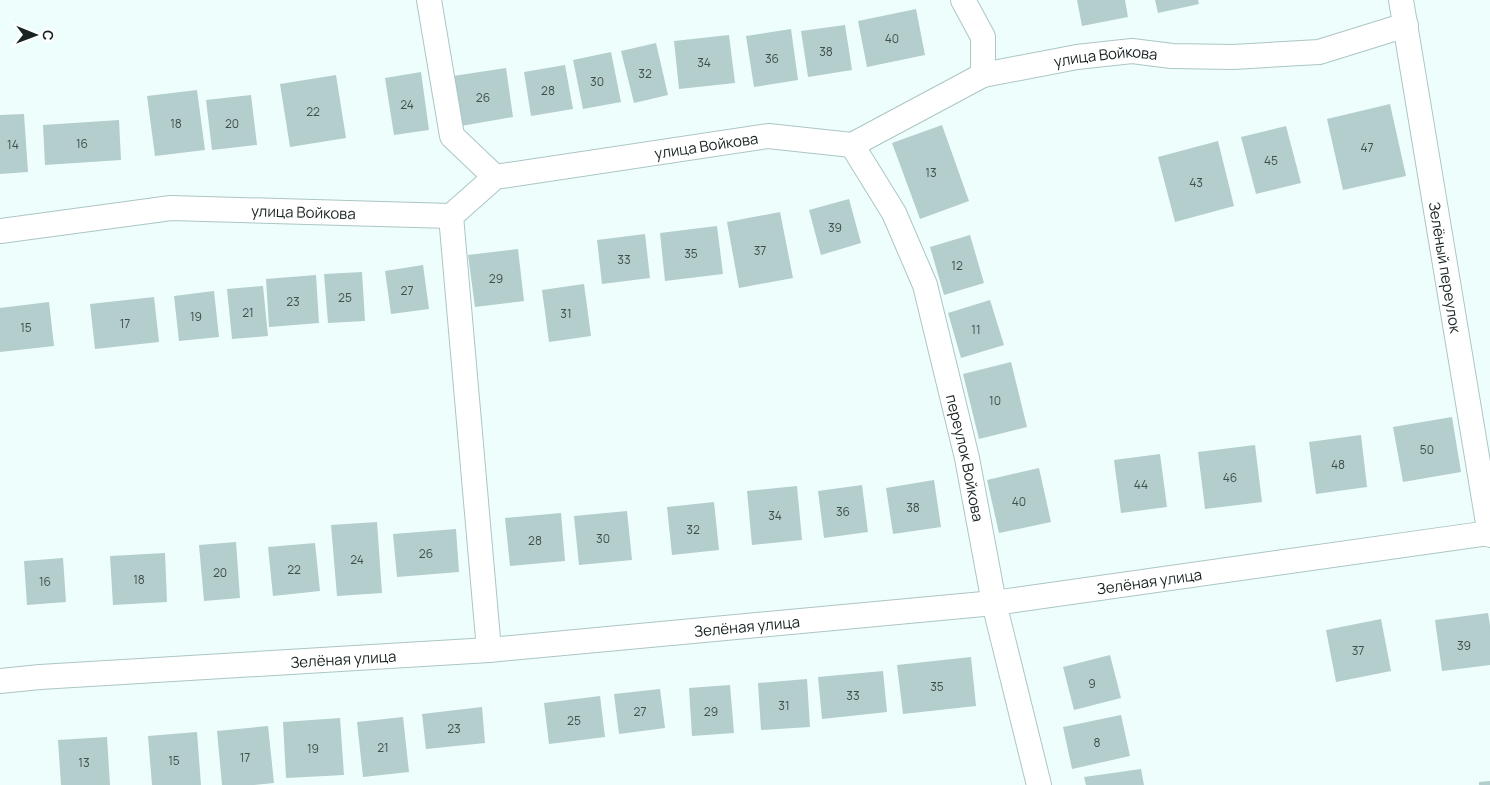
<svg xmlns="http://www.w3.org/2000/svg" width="1490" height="785" font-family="Manrope,sans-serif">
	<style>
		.building { fill: #b3cecd }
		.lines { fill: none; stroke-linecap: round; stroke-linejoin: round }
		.minor-casing { stroke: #abc6c4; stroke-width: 26 }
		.minor { stroke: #fff; stroke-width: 24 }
		.labels { text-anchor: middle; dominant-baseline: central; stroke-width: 4; stroke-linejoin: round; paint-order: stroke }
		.number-label { font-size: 12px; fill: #404e4e }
		.street-label { font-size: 15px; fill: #192323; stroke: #fff }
	</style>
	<rect width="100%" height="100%" fill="#eefefd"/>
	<path class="building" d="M 1077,0 L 1125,0 L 1128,17 L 1082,26 Z
		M 1155,0 L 1198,0 L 1199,4 L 1158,13 Z
		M 916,9 L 925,55 L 867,67 L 858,21 Z
		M 845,25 L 852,70 L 808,77 L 801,31 Z
		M 791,29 L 798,80 L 754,87 L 746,36 Z
		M 729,35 L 735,83 L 679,89 L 674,41 Z
		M 656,43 L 668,95 L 634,103 L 621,51 Z
		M 611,52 L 621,102 L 583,109 L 573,60 Z
		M 565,65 L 573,109 L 531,116 L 524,72 Z
		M 506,68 L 513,117 L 461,126 L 453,76 Z
		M 421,72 L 429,130 L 394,135 L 385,78 Z
		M 336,75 L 346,138 L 290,147 L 280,84 Z
		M 197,90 L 205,150 L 155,156 L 147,96 Z
		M 251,95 L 257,145 L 212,150 L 206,100 Z
		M 1390,104 L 1406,176 L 1343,190 L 1327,119 Z
		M 24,114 L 28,172 L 0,174 L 0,115 Z
		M 119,120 L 121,160 L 45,165 L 43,125 Z
		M 942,125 L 969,201 L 920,219 L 892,143 Z
		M 1286,126 L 1301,183 L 1256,194 L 1241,137 Z
		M 1218,141 L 1234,206 L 1175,222 L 1158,157 Z
		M 849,199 L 861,243 L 821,255 L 809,210 Z
		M 780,212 L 793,278 L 739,288 L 727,222 Z
		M 717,226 L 723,274 L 665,281 L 660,233 Z
		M 645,234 L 650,278 L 602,284 L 597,240 Z
		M 970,235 L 984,283 L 944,295 L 930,247 Z
		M 518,249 L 524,301 L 475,307 L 468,255 Z
		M 423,265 L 429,309 L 391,314 L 385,271 Z
		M 362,272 L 365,321 L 328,323 L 324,274 Z
		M 316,275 L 319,323 L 269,327 L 266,279 Z
		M 584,284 L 591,336 L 549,342 L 542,290 Z
		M 263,286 L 268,336 L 232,339 L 227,289 Z
		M 214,291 L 219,337 L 179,341 L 174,296 Z
		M 154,297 L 159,342 L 95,349 L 90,304 Z
		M 990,300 L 1004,345 L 961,358 L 948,313 Z
		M 49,302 L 54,346 L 0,352 L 0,308 Z
		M 1011,362 L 1027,427 L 979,439 L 963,374 Z
		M 1452,417 L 1461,472 L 1403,482 L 1393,427 Z
		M 1361,435 L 1367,487 L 1316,494 L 1309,442 Z
		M 1255,445 L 1262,502 L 1205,509 L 1198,452 Z
		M 1160,454 L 1167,507 L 1121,513 L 1114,460 Z
		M 1039,468 L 1051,522 L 999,533 L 987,480 Z
		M 934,480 L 941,527 L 893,534 L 886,488 Z
		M 862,485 L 868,532 L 824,538 L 818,491 Z
		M 797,486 L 802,540 L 752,545 L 747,491 Z
		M 714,502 L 719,550 L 672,555 L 667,507 Z
		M 627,511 L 632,560 L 579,565 L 574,516 Z
		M 561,513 L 565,561 L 510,566 L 505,518 Z
		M 377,522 L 382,593 L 337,596 L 331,525 Z
		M 456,529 L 459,572 L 397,577 L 393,534 Z
		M 236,542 L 240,598 L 204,601 L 199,545 Z
		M 315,543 L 320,591 L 273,596 L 268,547 Z
		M 165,553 L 167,602 L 113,605 L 110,556 Z
		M 63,558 L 66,602 L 27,605 L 24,561 Z
		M 1488,613 L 1490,625 L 1490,665 L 1442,671 L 1435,620 Z
		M 1381,619 L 1391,671 L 1336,682 L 1326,630 Z
		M 1110,655 L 1121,698 L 1074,710 L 1063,667 Z
		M 971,657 L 976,706 L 903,714 L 897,665 Z
		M 883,671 L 887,712 L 822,719 L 818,677 Z
		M 807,679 L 810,727 L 761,730 L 758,683 Z
		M 730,685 L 734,733 L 692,736 L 689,688 Z
		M 660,689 L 665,728 L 619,734 L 614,694 Z
		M 600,696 L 605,737 L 549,744 L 544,703 Z
		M 482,707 L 485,743 L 426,749 L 422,714 Z
		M 1121,715 L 1130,756 L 1072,769 L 1063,727 Z
		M 403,717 L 409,772 L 363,777 L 357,722 Z
		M 340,718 L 344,775 L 286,778 L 283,722 Z
		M 268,726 L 274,783 L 254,785 L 222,785 L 217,731 Z
		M 197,732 L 201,785 L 152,785 L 148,736 Z
		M 107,737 L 110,785 L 61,785 L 58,740 Z
		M 1141,769 L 1144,785 L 1086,785 L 1084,777 Z
		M 1490,781 L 1490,785 L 1479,785 L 1479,782 Z"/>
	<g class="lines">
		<defs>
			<g id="minor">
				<path d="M 429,0 L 452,136 L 495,177"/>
				<path d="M 963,0 L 983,37 L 983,75"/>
				<path id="s1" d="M 1401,0 L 1490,535"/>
				<path id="s2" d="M 852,145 L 894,213 L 925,285 L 967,458 L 994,603 L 1039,785"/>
				<path d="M 451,216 L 489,650"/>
				<path id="s3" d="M 0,231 L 171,208 L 451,216 L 495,177 L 768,136 L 852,145 L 983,75 L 1077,57 L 1132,51 L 1172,56 L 1233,57 L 1319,52 L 1406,25"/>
				<path id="s4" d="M 0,681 L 40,677 L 489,650 L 994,603 L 1489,533"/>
			</g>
		</defs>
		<use href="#minor" class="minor-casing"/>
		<use href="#minor" class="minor"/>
	</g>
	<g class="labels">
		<g class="number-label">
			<text x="892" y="38">40</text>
			<text x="826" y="51">38</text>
			<text x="772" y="58">36</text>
			<text x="704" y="62">34</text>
			<text x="645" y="73">32</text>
			<text x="597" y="81">30</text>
			<text x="548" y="90">28</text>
			<text x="483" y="97">26</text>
			<text x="407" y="104">24</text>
			<text x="313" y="111">22</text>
			<text x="176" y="123">18</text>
			<text x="232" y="123">20</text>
			<text x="82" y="143">16</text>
			<text x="13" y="144">14</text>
			<text x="1367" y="147">47</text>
			<text x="1271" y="160">45</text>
			<text x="931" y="172">13</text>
			<text x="1196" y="182">43</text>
			<text x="835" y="227">39</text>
			<text x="760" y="250">37</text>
			<text x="691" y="253">35</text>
			<text x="624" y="259">33</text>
			<text x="957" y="265">12</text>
			<text x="496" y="278">29</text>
			<text x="407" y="290">27</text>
			<text x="345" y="297">25</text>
			<text x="293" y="301">23</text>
			<text x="248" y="312">21</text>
			<text x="566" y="313">31</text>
			<text x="196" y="316">19</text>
			<text x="125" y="323">17</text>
			<text x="26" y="327">15</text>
			<text x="976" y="329">11</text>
			<text x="995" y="400">10</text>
			<text x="1427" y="449">50</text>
			<text x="1338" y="464">48</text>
			<text x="1230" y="477">46</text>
			<text x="1141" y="484">44</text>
			<text x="1019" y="501">40</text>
			<text x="913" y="507">38</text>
			<text x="843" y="511">36</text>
			<text x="775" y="515">34</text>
			<text x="693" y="529">32</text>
			<text x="603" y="538">30</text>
			<text x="535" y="540">28</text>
			<text x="426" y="553">26</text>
			<text x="357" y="559">24</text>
			<text x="294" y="569">22</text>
			<text x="220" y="572">20</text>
			<text x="139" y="579">18</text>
			<text x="45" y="581">16</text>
			<text x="1464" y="645">39</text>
			<text x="1358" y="650">37</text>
			<text x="1092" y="683">9</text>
			<text x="937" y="686">35</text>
			<text x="853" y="695">33</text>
			<text x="784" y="705">31</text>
			<text x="640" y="711">27</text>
			<text x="711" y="711">29</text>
			<text x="574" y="720">25</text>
			<text x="454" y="728">23</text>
			<text x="1097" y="742">8</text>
			<text x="383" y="747">21</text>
			<text x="313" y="748">19</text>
			<text x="245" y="757">17</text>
			<text x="174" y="760">15</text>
			<text x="84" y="762">13</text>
		</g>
		<g class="street-label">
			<text stroke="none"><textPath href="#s3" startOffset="1145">улица Войкова</textPath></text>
			<text stroke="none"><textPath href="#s3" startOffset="725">улица Войкова</textPath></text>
			<text stroke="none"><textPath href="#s3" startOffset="305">улица Войкова</textPath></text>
			<text stroke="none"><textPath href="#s1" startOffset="271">Зелёный переулок</textPath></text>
			<text stroke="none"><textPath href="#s2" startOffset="336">переулок Войкова</textPath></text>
			<text stroke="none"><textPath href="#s4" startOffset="1154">Зелёная улица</textPath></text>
			<text stroke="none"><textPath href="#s4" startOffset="749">Зелёная улица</textPath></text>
			<text stroke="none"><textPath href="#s4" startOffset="344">Зелёная улица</textPath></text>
		</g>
	</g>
	<g transform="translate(35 35) rotate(91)" stroke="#ffffff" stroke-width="4" paint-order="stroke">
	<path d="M0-4L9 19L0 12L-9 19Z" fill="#192323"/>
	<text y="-8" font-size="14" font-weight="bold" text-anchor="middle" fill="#192323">С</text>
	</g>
</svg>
